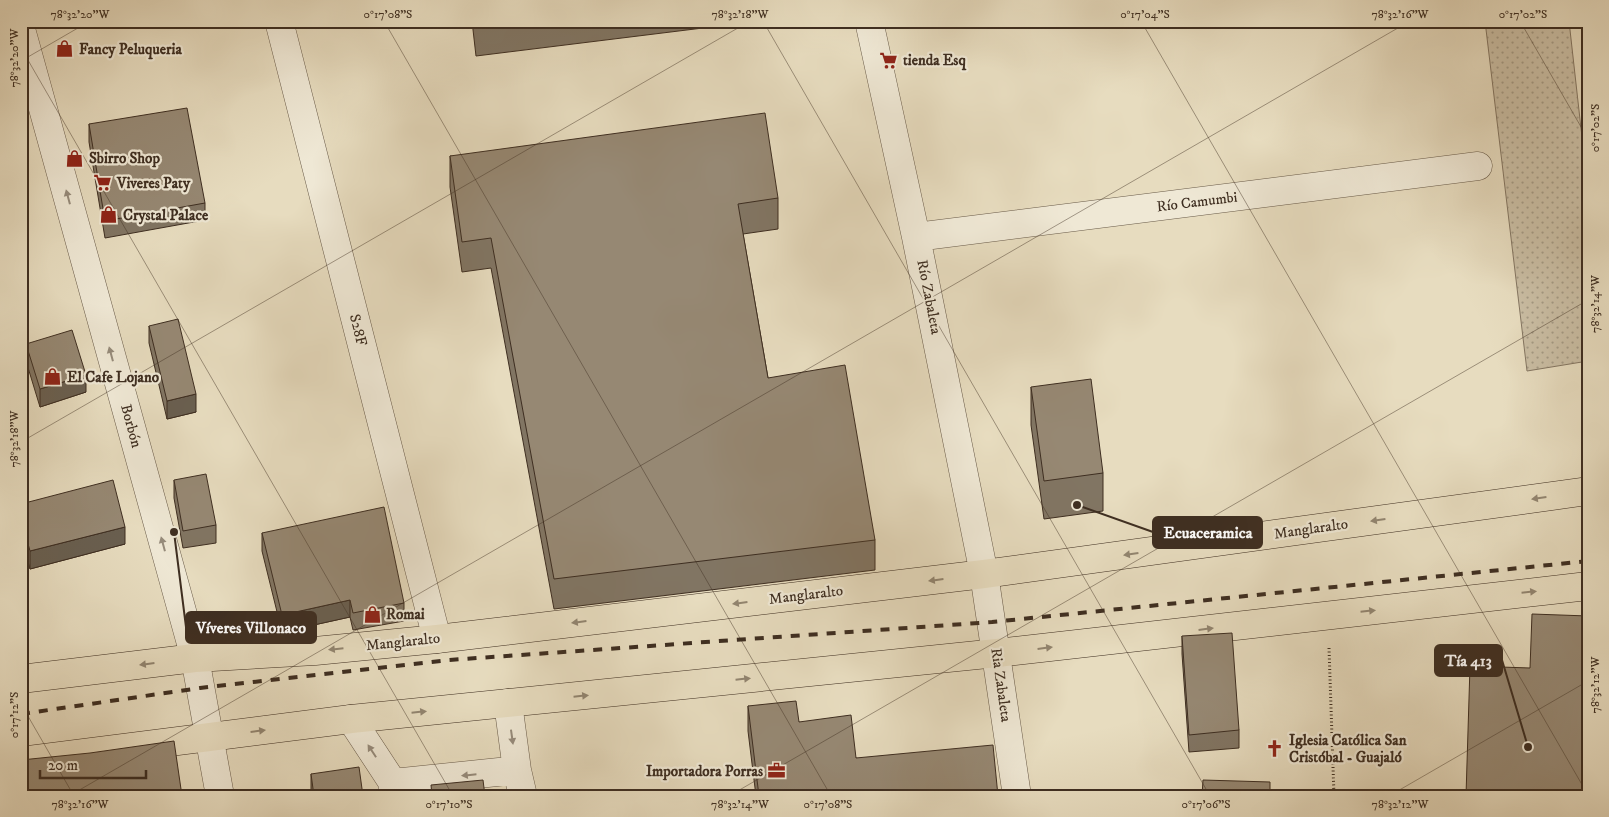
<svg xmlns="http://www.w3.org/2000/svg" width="1609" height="817" font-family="'IM FELL DW Pica',serif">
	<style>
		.park { fill: url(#park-dots); stroke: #847662 }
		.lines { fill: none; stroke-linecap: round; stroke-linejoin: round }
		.minor-casing { stroke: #685a48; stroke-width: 29 }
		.major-casing { stroke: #3e2e21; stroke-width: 29 }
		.path { stroke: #3e2e21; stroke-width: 3; stroke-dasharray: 1 2.5; stroke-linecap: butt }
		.minor { stroke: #efe8d5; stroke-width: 28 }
		.major { stroke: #e7dcbf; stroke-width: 28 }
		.rail { stroke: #3e2e21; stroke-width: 4; stroke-dasharray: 9 9; stroke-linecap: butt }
		.wall { fill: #817563; stroke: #3e2e21 }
		.shaded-wall { fill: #695f50; stroke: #3e2e21 }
		.building { fill: #968873; stroke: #3e2e21 }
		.oneway { fill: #968b7b }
		.oneway2 { fill: #928570 }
		.ticks { fill: none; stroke: #3e2e21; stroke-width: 1; stroke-opacity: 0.45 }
		.labels { text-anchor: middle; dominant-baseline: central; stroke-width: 4.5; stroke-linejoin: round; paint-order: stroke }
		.poi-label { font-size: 15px; font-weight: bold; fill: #3e2e21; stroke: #efe8d5; text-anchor: start }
		.street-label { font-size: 15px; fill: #3e2e21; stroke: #efe8d5 }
		.leader { fill: none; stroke: #3e2e21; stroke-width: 2 }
		.callout-dot { fill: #3e2e21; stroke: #efe8d5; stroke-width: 2 }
		.callout { fill: #3e2e21; stroke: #3e2e21; stroke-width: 2 }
		.callout-label { font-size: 16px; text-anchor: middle; font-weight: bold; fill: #fff }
		.neatline { fill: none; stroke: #3e2e21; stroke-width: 2 }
		.ticks-label { font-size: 12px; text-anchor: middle; fill: #3e2e21 }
	</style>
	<defs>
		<pattern id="park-dots" width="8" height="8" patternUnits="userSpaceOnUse" patternTransform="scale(1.25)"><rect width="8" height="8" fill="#cabea4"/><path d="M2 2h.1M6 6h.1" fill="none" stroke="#a59b85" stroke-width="1.8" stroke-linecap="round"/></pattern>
	</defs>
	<rect width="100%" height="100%" fill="#e7dcbf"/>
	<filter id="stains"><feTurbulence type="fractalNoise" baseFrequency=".004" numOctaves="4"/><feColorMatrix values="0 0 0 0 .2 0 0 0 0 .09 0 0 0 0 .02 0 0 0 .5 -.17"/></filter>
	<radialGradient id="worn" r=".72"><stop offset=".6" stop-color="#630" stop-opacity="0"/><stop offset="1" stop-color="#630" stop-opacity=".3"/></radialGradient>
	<path class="park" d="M 1485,21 L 1569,21 L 1588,191 L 1588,361 L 1527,371 Z"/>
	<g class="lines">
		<defs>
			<path id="minor" d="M 279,21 L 437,639
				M 869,21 L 916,237 L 984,574 L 1017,796
				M 21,29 L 195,658 L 220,796
				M 916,237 L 1478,166
				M 508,703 L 517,770 L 523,796
				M 351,719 L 393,783 L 392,796
				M 393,783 L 517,770"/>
			<path id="major" d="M 21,679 L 195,658 L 315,651 L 437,639 L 984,574 L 1588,491
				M 21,761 L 351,719 L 997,653 L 1588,586"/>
		</defs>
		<use href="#minor" class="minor-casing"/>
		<use href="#major" class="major-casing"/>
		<path class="path" d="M 1329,648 L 1334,796"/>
		<use href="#minor" class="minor"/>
		<use href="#major" class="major"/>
		<path class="rail" d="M 21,714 L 200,688 L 449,660 L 992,622 L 1588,561"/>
	</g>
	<path class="wall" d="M 472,21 L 711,21 L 711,27 L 476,56 Z
		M 89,124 L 205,203 L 205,220 L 105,238 L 89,142 Z
		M 450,156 L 778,198 L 778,229 L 743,234 L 768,378 L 875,540 L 875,570 L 554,609 L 491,268 L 462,272 L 450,187 Z
		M 149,326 L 196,412 L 167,419 L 149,343 Z
		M 26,344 L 86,392 L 40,407 L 26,361 Z
		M 1031,387 L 1103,473 L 1103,511 L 1044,519 L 1031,425 Z
		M 174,480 L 216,525 L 216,543 L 183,548 L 174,498 Z
		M 21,504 L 125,544 L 30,569 L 21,535 Z
		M 262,533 L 404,603 L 404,621 L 353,630 L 350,617 L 282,632 L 262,551 Z
		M 1182,636 L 1239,730 L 1239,748 L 1189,752 L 1182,654 Z
		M 748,706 L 799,722 L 856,758 L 998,796 L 756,796 L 748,731 Z
		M 311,774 L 363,796 L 311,796 Z"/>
	<path class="shaded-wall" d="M 86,375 L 86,392 L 40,407 L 40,389 Z
		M 196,394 L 196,412 L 167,419 L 167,401 Z
		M 125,527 L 125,544 L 30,569 L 30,551 Z
		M 350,600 L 350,617 L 282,632 L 282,615 Z"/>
	<path class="building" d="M 476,21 L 507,21 L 476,25 Z
		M 187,108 L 205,203 L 105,221 L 89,124 Z
		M 765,113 L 778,198 L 738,204 L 768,378 L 845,365 L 875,540 L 554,579 L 491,238 L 462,242 L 450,156 Z
		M 178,319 L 196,394 L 167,401 L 149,326 Z
		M 72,330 L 86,375 L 40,389 L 26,344 Z
		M 1091,379 L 1103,473 L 1044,481 L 1031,387 Z
		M 206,474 L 216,525 L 183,531 L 174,480 Z
		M 113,480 L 125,527 L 30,551 L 21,518 L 21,504 Z
		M 384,507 L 404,603 L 353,613 L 350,600 L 282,615 L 262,533 Z
		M 1532,614 L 1588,616 L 1588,796 L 1466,796 L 1470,666 L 1530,668 Z
		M 1232,633 L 1239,730 L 1189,735 L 1182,636 Z
		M 796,701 L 799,722 L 851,715 L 856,758 L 993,745 L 998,796 L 759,796 L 748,706 Z
		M 174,741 L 182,796 L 21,796 L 21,760 L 90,753 Z
		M 359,767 L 363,796 L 314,796 L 311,774 Z
		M 483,780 L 485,796 L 432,796 L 431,785 Z
		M 1203,780 L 1270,782 L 1270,796 L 1202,796 Z"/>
	<defs><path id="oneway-solid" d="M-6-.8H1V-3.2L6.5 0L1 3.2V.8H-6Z" transform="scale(1.25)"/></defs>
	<g class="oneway">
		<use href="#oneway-solid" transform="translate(68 197) rotate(-105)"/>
		<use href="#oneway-solid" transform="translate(111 354) rotate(-105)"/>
		<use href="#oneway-solid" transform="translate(163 544) rotate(-105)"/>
		<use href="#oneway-solid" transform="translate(512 737) rotate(82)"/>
		<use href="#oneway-solid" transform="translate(372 751) rotate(-123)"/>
		<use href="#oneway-solid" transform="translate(469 775) rotate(174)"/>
	</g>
	<g class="oneway2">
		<use href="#oneway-solid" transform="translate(1539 498) rotate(172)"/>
		<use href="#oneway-solid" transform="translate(1378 520) rotate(172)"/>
		<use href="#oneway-solid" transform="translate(1131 554) rotate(172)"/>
		<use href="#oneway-solid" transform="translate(936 580) rotate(173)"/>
		<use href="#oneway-solid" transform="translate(1529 592) rotate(-6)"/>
		<use href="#oneway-solid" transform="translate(740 603) rotate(173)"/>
		<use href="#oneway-solid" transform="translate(1368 611) rotate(-6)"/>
		<use href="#oneway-solid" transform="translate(579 622) rotate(173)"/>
		<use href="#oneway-solid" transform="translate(1206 629) rotate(-7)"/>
		<use href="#oneway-solid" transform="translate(1045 648) rotate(-7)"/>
		<use href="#oneway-solid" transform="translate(336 649) rotate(174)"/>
		<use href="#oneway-solid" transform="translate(147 664) rotate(173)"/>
		<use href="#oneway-solid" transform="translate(743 679) rotate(-6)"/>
		<use href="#oneway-solid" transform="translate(581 696) rotate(-6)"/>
		<use href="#oneway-solid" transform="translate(419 712) rotate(-6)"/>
		<use href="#oneway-solid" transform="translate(258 731) rotate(-7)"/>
	</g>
	<path class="ticks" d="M 384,21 L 831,796M 763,21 L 1210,796M 1141,21 L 1588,795M 1520,21 L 1588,139M 21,48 L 453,796M 21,61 L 90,21M 21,442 L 750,21M 21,704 L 74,796M 69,796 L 1410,21M 729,796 L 1588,300M 1389,796 L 1588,681"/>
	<defs>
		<symbol id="shop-bare" viewBox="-9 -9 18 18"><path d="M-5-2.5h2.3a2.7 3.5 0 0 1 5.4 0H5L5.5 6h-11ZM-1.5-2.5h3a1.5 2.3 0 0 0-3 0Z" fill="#8f2418" stroke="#efe8d5" stroke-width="2.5" paint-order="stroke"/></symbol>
		<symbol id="supermarket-bare" viewBox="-9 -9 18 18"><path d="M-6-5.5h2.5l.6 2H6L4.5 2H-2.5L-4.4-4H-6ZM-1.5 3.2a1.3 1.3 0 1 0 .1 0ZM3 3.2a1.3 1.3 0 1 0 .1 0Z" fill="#8f2418" stroke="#efe8d5" stroke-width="2.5" paint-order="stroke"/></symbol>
		<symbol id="church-bare" viewBox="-9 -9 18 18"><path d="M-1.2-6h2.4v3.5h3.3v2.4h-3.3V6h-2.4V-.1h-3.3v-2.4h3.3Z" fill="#8f2418" stroke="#efe8d5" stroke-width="2.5" paint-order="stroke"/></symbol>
		<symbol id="office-bare" viewBox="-9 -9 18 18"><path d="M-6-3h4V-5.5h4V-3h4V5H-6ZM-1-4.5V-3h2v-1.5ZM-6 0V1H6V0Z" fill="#8f2418" stroke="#efe8d5" stroke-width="2.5" paint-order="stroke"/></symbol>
	</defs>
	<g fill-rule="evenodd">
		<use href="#shop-bare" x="52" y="36" width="25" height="25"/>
		<use href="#supermarket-bare" x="876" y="48" width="25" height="25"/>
		<use href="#shop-bare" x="62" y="146" width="25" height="25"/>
		<use href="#supermarket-bare" x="90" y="170" width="25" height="25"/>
		<use href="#shop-bare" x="96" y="202" width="25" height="25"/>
		<use href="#shop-bare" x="40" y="364" width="25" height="25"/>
		<use href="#shop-bare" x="360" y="602" width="25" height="25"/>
		<use href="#church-bare" x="1262" y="736" width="25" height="25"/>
		<use href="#office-bare" x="764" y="758" width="25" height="25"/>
	</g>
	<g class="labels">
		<g class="poi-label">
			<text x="79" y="49">Fancy Peluqueria</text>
			<text x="903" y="60">tienda Esq</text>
			<text x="89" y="158">Sbirro Shop</text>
			<text x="117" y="183">Viveres Paty</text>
			<text x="123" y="215">Crystal Palace</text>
			<text x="67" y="377">El Cafe Lojano</text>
			<text x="386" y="614">Romai</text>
			<text x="1289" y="740">Iglesia Católica San<tspan x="1289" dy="17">Cristóbal - Guajaló</tspan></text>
			<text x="763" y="771" text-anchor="end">Importadora Porras</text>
		</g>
		<g class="street-label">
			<text transform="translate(1197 202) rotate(-7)">Río Camumbi</text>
			<text transform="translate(929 297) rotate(79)">Río Zabaleta</text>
			<text transform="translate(358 330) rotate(76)">S28F</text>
			<text transform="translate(131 426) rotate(75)">Borbón</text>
			<text transform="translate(1311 529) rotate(-8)">Manglaralto</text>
			<text transform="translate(806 595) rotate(-7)">Manglaralto</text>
			<text transform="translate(403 642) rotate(-6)">Manglaralto</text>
			<text transform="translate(1001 685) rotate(82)">Ria Zabaleta</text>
		</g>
	</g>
	<path class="leader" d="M1077 505L1153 532M174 532L186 627M1528 747L1502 660"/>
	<g class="callout-dot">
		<circle cx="1077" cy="505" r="5"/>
		<circle cx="174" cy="532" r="5"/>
		<circle cx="1528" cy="747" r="5"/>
	</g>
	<g class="callout">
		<rect x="1153" y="517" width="109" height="31" rx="5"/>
		<rect x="186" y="612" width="130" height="31" rx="5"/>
		<rect x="1435" y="645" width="67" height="31" rx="5"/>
	</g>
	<g class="callout-label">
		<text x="1208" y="538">Ecuaceramica</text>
		<text x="251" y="633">Víveres Villonaco</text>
		<text x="1468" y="666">Tía 413</text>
	</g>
	<rect width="1609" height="817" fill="none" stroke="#e7dcbf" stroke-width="55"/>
	<path d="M40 770v8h106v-8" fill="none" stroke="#3e2e21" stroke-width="2.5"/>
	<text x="48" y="770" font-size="15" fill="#3e2e21" stroke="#efe8d5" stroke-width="4" paint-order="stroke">20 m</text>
	<rect x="28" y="28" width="1554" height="762" class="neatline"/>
	<g class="ticks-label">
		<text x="80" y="18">78°32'20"W</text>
		<text x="388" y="18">0°17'08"S</text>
		<text x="740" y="18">78°32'18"W</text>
		<text x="1145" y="18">0°17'04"S</text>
		<text x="1400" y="18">78°32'16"W</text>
		<text x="1523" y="18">0°17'02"S</text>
		<text transform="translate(14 58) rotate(-90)" y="4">78°32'20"W</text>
		<text transform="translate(1595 128) rotate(-90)" y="4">0°17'02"S</text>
		<text transform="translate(1595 304) rotate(-90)" y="4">78°32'14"W</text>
		<text transform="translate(14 439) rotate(-90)" y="4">78°32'18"W</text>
		<text transform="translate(1595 685) rotate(-90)" y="4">78°32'12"W</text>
		<text transform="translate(14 715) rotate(-90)" y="4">0°17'12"S</text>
		<text x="80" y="808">78°32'16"W</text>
		<text x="449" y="808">0°17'10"S</text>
		<text x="740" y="808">78°32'14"W</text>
		<text x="828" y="808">0°17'08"S</text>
		<text x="1206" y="808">0°17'06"S</text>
		<text x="1400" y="808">78°32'12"W</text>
	</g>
	<rect width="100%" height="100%" filter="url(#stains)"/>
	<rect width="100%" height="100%" fill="url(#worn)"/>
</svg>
